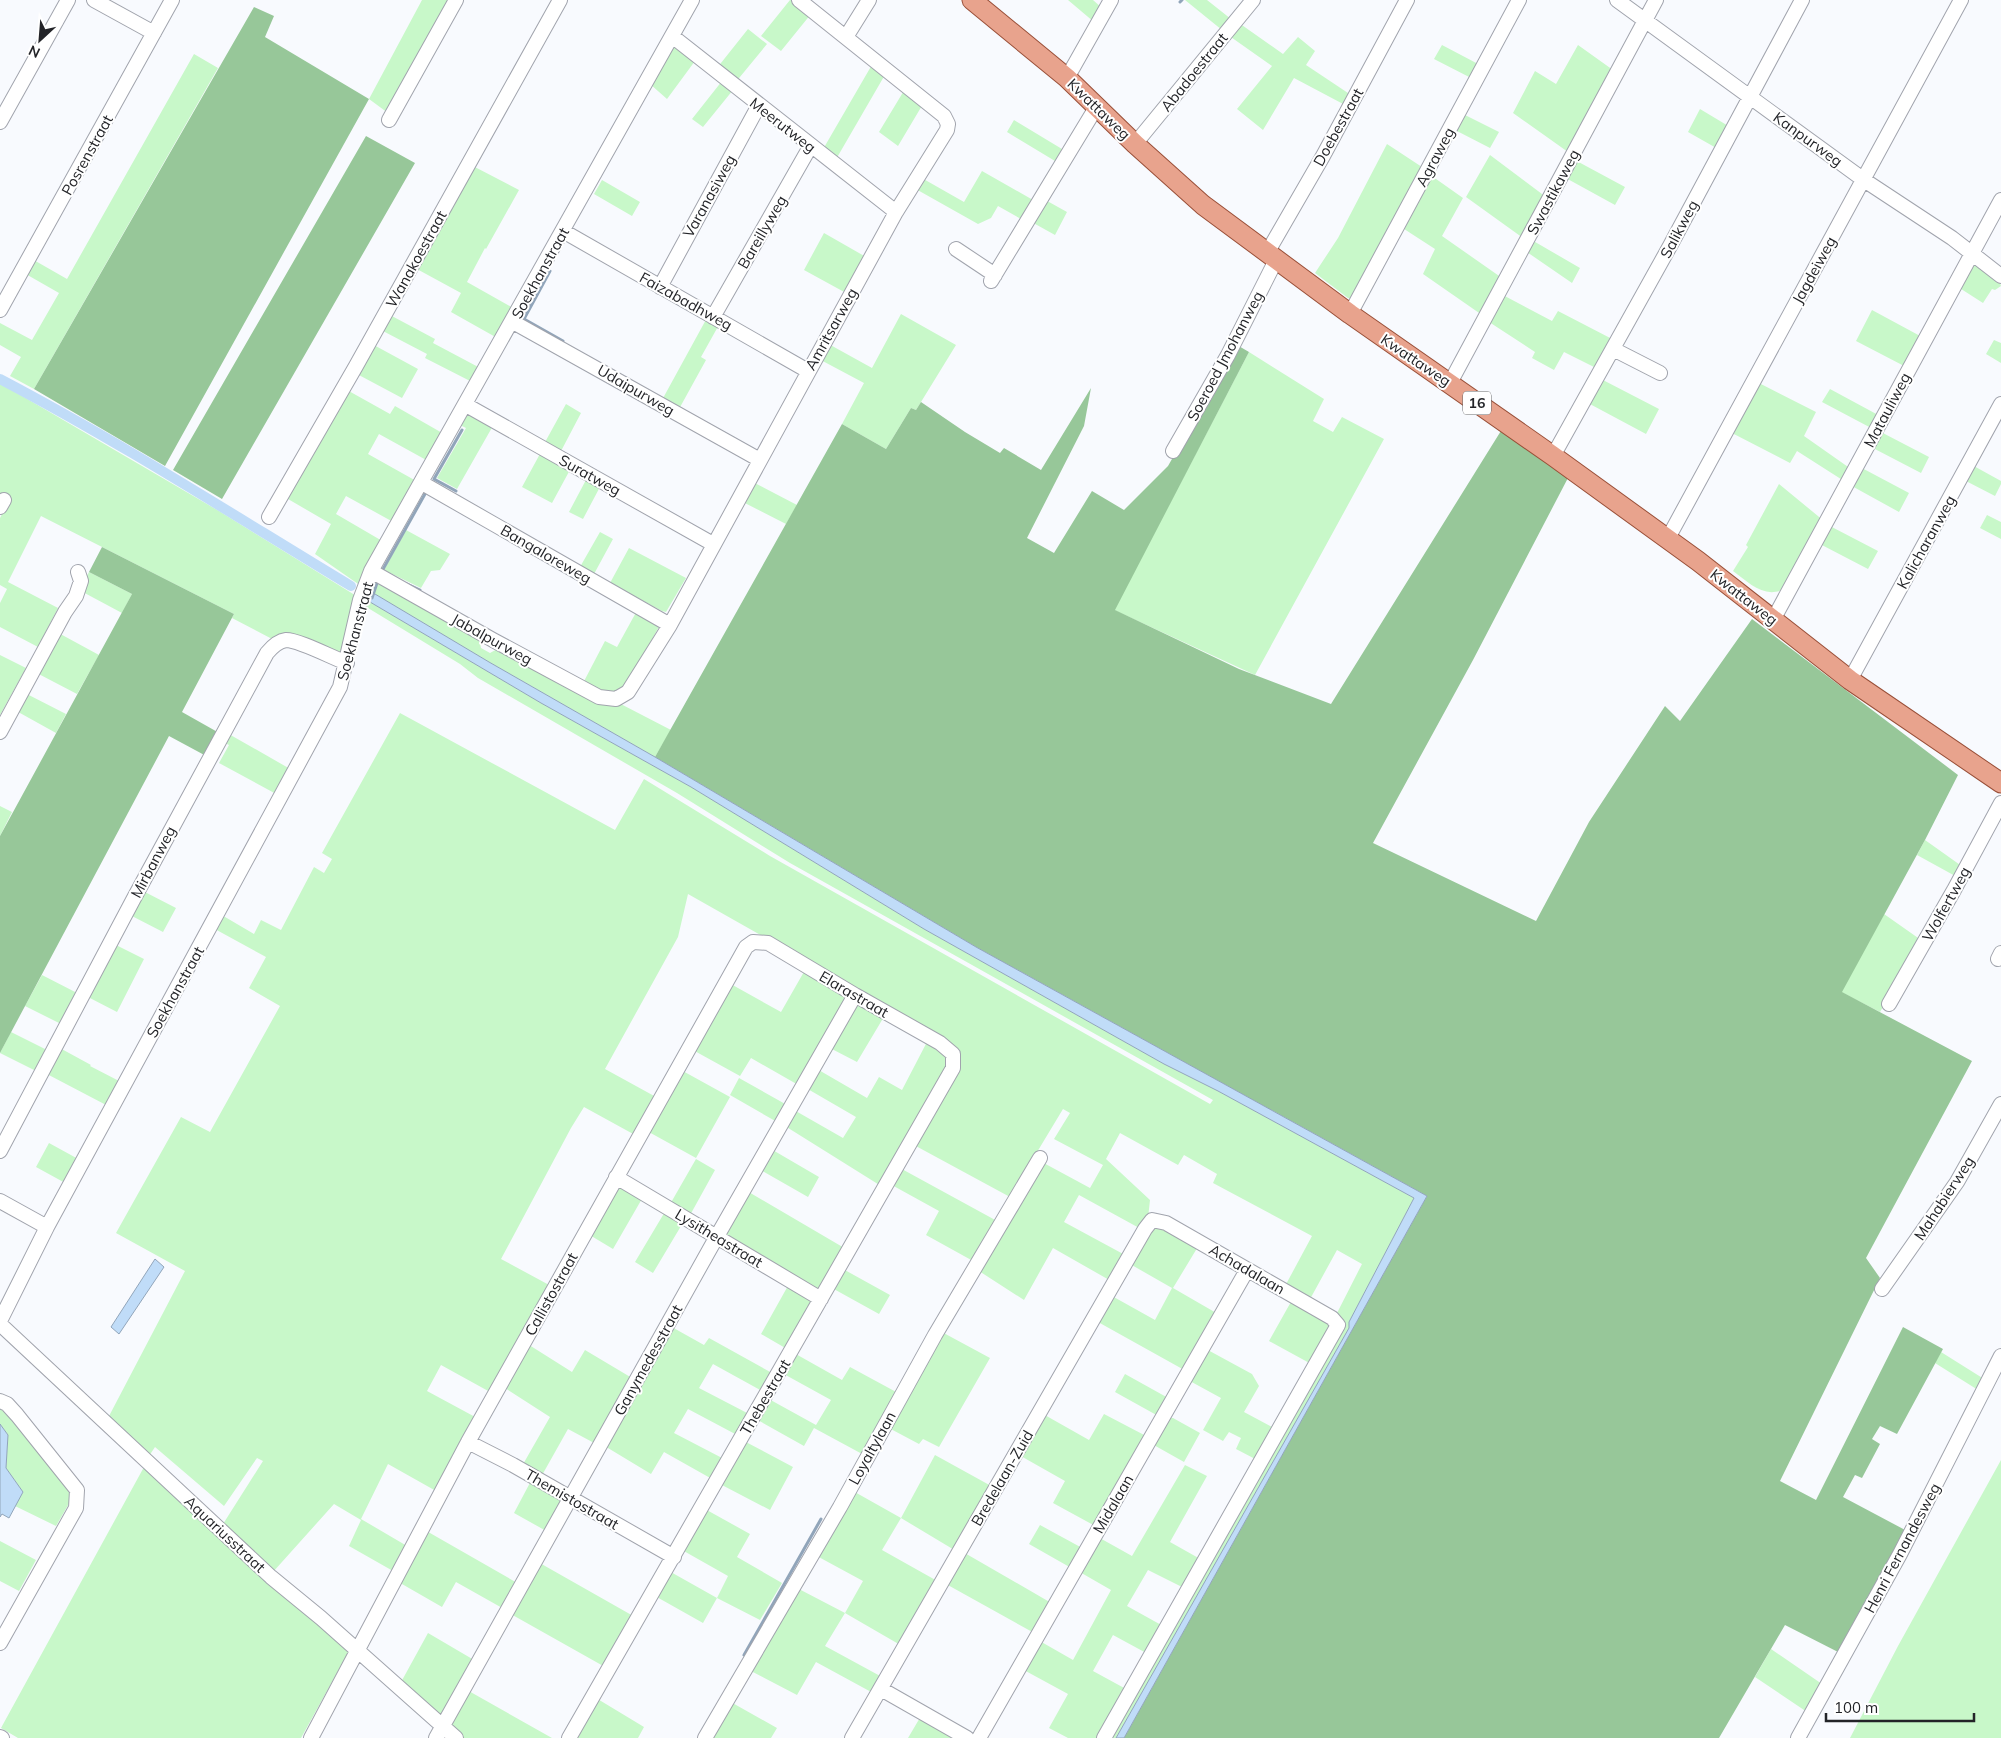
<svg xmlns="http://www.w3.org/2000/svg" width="2001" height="1738" font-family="Mulish,sans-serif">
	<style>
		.green { fill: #c8f8c9 }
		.forest { fill: #97c799 }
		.water { fill: #c0dcf8; stroke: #91a5ba }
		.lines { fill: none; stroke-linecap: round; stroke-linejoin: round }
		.stream { stroke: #91a5ba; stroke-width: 3 }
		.canal { stroke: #c0dcf8; stroke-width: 10 }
		.minor-casing { stroke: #a1a4ad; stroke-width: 16 }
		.major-casing { stroke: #994f38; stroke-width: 21 }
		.minor { stroke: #fff; stroke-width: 14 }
		.major { stroke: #e8a38d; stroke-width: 19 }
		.labels { text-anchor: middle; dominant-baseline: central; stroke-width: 4; stroke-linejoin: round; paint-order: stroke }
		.shield { fill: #fff; stroke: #656668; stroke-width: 1 }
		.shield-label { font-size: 14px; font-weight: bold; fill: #232428 }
		.street-label { font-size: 15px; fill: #232428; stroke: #fff }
	</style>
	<rect width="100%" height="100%" fill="#f8fafe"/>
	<path class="green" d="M 422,0 L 450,0 L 388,113 L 369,99 Z
		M 790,0 L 794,0 L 811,14 L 781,51 L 761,36 Z
		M 1068,0 L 1093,0 L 1102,8 L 1094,22 Z
		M 1185,0 L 1207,0 L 1231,19 L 1222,30 Z
		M 1239,23 L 1283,54 L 1298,37 L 1315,51 L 1306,65 L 1351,95 L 1345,105 L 1294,78 L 1263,130 L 1237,109 L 1272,66 L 1228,35 Z
		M 748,29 L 767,44 L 735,83 L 717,68 Z
		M 673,45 L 695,61 L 667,99 L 650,84 Z
		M 1442,45 L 1480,65 L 1473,79 L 1434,59 Z
		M 1578,45 L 1613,70 L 1568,152 L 1513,113 L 1535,71 L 1556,84 Z
		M 194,54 L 218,68 L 34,389 L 10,376 L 21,357 L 0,345 L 0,323 L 32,340 L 59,293 L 24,273 L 32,259 L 67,279 Z
		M 873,63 L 886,73 L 835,161 L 822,151 Z
		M 722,81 L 733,90 L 703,127 L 692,119 Z
		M 905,89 L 923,104 L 898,146 L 879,132 Z
		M 1700,109 L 1730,127 L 1718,149 L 1688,132 Z
		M 1463,114 L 1499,132 L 1490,148 L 1455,130 Z
		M 1014,120 L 1062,149 L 1055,161 L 1007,132 Z
		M 1387,144 L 1425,169 L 1352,298 L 1348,298 L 1315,273 L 1338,238 Z
		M 1490,155 L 1546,197 L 1523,238 L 1466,197 Z
		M 1573,159 L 1625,187 L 1615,205 L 1564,177 Z
		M 471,165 L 519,190 L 486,249 L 485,248 L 467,282 L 515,309 L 499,339 L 451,312 L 461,293 L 415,268 Z
		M 982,171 L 1033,200 L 1021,219 L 998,206 L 991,218 L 978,224 L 914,188 L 920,177 L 964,202 Z
		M 1429,174 L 1463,198 L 1442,236 L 1502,278 L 1482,315 L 1423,274 L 1435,249 L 1401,227 Z
		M 602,180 L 640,202 L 632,216 L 594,194 Z
		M 1040,197 L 1067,212 L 1055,235 L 1028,220 Z
		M 824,233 L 866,257 L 846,293 L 804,270 Z
		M 1530,239 L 1580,268 L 1572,283 L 1524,250 Z
		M 1976,262 L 1999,280 L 2001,286 L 1995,290 L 1992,289 L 1983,303 L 1958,287 L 1970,265 Z
		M 1501,294 L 1552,321 L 1558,311 L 1614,340 L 1598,369 L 1564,352 L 1554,370 L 1532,358 L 1535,352 L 1486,320 Z
		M 1872,310 L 1922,337 L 1906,367 L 1856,341 Z
		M 901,314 L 956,345 L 921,402 L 916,410 L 911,408 L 886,449 L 842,424 L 864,383 L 817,358 L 825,342 L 872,368 Z
		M 390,315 L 435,339 L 433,343 L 482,369 L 474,383 L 425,358 L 427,354 L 381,330 Z
		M 708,316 L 720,323 L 701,357 L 706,360 L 679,409 L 662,400 Z
		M 1994,340 L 2001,343 L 2001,363 L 1986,354 Z
		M 372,344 L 418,369 L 402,398 L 357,374 Z
		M 1249,352 L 1324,399 L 1313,421 L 1333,432 L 1342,417 L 1384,439 L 1255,675 L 1114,610 Z
		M 1601,379 L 1659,409 L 1646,434 L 1588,403 Z
		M 1757,382 L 1816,412 L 1804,436 L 1851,469 L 1844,481 L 1797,451 L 1790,463 L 1730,432 Z
		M 0,383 L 219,511 L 358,597 L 344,650 L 339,654 L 274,640 L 232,618 L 234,614 L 41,516 L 8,582 L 58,608 L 38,647 L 0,627 L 0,603 L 7,589 L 0,585 L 0,518 L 9,500 L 0,495 Z
		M 1830,389 L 1880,416 L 1873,429 L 1822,402 Z
		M 347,390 L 390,414 L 395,406 L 444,434 L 428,461 L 379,434 L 368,454 L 418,482 L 395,523 L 346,496 L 336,514 L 384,542 L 361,586 L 315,554 L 331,524 L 288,499 Z
		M 566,404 L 581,413 L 560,453 L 544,444 Z
		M 468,411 L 494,424 L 457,489 L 437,478 L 466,428 L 460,425 Z
		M 1879,431 L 1929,457 L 1921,473 L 1871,447 Z
		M 541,452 L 571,468 L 552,503 L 522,487 Z
		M 1972,465 L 2001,481 L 2001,484 L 1995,496 L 1964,480 Z
		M 1860,467 L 1909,493 L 1899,512 L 1850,485 Z
		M 587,478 L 601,485 L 583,519 L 569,512 Z
		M 747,479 L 797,505 L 786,524 L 737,499 Z
		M 1779,484 L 1824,521 L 1782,590 C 1763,598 1748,582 1733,571 L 1748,547 L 1746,545 Z
		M 1987,515 L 2001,522 L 2001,539 L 1980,528 Z
		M 1828,525 L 1878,551 L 1868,569 L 1818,543 Z
		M 406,530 L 450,554 L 440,570 L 431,571 L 421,588 L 384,570 Z
		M 600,532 L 613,539 L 594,574 L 580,567 Z
		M 629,548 L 686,578 L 666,612 L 662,611 L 610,583 Z
		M 89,572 L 132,594 L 122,613 L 79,590 Z
		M 373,579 L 479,638 L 481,648 L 490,653 L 499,648 L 615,701 L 671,730 L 655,757 L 489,662 L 375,594 L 370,595 L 370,602 L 541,703 L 691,787 L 924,929 L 1164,1064 L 1218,1091 L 1414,1198 L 1349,1322 L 1349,1328 L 1116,1738 L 1107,1738 L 1336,1315 L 1362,1264 L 1337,1250 L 1309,1301 L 1284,1288 L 1312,1236 L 1213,1183 L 1217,1174 L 1184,1155 L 1178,1165 L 1120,1133 L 1106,1159 L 1150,1200 L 1148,1218 L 1141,1229 L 1079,1195 L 1064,1222 L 1125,1255 L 1111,1281 L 1053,1248 L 1024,1300 L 979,1271 L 1040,1161 L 1090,1188 L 1103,1165 L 1054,1139 L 1070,1113 L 1063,1109 L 1010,1197 L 914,1145 L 957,1054 L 789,951 L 688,894 L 678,937 L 605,1069 L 656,1097 L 635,1135 L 584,1107 L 571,1128 L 501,1259 L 551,1286 L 490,1392 L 441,1365 L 427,1391 L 477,1418 L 436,1491 L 388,1464 L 361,1519 L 407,1546 L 393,1571 L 349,1546 L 361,1520 L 334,1504 L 273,1572 L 223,1524 L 263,1461 L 257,1458 L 224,1506 L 155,1447 L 149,1456 L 108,1418 L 185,1271 L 116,1233 L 181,1117 L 210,1132 L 280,1006 L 249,988 L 266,957 L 213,928 L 220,914 L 254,934 L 261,920 L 281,930 L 314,867 L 324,873 L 332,859 L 322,853 L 400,713 L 615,830 L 644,779 L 770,856 L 1210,1104 L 1213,1100 L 790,863 L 677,793 L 478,678 L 460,664 L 368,608 L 365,604 Z
		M 639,607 L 662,621 L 626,687 L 616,696 L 582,685 L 605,641 L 617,647 Z
		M 53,630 L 99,655 L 77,694 L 31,670 Z
		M 0,655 L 26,668 L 0,715 Z
		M 21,691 L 66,714 L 56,733 L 11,708 Z
		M 227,733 L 292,770 L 278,795 L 219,763 L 229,745 L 223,742 Z
		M 0,806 L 12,812 L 0,836 Z
		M 1925,840 L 1963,867 L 1957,877 L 1917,855 Z
		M 141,890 L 176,908 L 163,932 L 128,914 Z
		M 1884,914 L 1921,940 L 1880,1012 L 1841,992 Z
		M 114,944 L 144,959 L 117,1012 L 86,996 Z
		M 805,970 L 845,993 L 847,1000 L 800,1086 L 751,1058 L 740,1076 L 691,1049 L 729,983 L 781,1012 Z
		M 42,975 L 79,994 L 63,1025 L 25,1006 Z
		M 857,1004 L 861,1004 L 885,1015 L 857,1062 L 828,1047 Z
		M 11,1032 L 49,1051 L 38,1072 L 0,1053 Z
		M 928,1040 L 941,1047 L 951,1062 L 881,1186 L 785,1126 L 794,1110 L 843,1138 L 856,1117 L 806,1088 L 817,1069 L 867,1098 L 879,1077 L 902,1090 Z
		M 58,1047 L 91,1065 L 90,1066 L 121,1082 L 108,1106 L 45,1073 Z
		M 681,1070 L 730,1097 L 696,1158 L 647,1131 Z
		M 739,1078 L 787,1105 L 777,1122 L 730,1095 Z
		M 49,1143 L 80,1160 L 67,1184 L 36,1167 Z
		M 771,1149 L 819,1177 L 808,1197 L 759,1169 Z
		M 696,1159 L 715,1170 L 689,1217 L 669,1206 Z
		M 900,1168 L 997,1221 L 973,1261 L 926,1235 L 939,1211 L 890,1184 Z
		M 619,1186 L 643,1197 L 613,1249 L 588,1234 Z
		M 747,1191 L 846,1249 L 820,1291 L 722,1233 Z
		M 666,1210 L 684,1221 L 653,1273 L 635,1262 Z
		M 1161,1225 L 1199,1245 L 1173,1288 L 1218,1314 L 1186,1371 L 1098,1322 L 1112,1296 L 1155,1320 L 1172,1288 L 1130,1264 L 1154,1227 Z
		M 843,1269 L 890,1295 L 879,1314 L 832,1288 Z
		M 789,1284 L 810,1298 L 812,1302 L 787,1349 L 761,1334 Z
		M 1292,1300 L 1332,1326 L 1313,1365 L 1269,1341 Z
		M 670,1326 L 704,1345 L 709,1338 L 772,1373 L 762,1391 L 713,1364 L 699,1388 L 749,1414 L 737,1435 L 688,1409 L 674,1433 L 724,1459 L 712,1479 L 664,1452 L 651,1474 L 603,1445 Z
		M 940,1331 L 990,1358 L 939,1447 L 923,1439 L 919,1444 L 887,1427 Z
		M 526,1343 L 572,1372 L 585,1350 L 632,1378 L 596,1444 L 568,1429 L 541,1477 L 522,1466 L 550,1417 L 502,1386 Z
		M 1206,1349 L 1252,1374 L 1259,1386 L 1244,1412 L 1276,1429 L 1259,1461 L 1236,1449 L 1241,1438 L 1229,1432 L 1223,1441 L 1203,1430 L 1221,1398 L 1188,1380 Z
		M 1941,1352 L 1984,1379 L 1978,1390 L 1935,1363 Z
		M 794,1353 L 842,1380 L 850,1367 L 898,1393 L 864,1455 L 814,1428 L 804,1446 L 756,1419 L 767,1398 L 816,1425 L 831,1400 L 782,1373 Z
		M 1125,1374 L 1170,1399 L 1160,1417 L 1115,1392 Z
		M 0,1405 L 71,1486 L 71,1500 L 56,1526 L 15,1506 L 23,1492 L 6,1468 L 8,1435 L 0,1424 Z
		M 1043,1414 L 1089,1440 L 1104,1414 L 1148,1437 L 1097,1527 L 1053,1503 L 1065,1481 L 1019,1455 Z
		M 1168,1418 L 1173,1418 L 1200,1433 L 1184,1462 L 1152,1444 Z
		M 744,1441 L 793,1467 L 770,1510 L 720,1484 Z
		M 935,1455 L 993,1487 L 956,1551 L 901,1518 L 882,1550 L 939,1582 L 902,1646 L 845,1613 L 825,1646 L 882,1677 L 873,1693 L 816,1662 L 797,1695 L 749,1670 L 797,1588 L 845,1613 L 863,1581 L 815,1555 L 853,1491 L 901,1518 Z
		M 2001,1460 L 2001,1738 L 1850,1738 L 1898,1646 Z
		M 1185,1465 L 1207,1476 L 1170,1542 L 1202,1560 L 1186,1589 L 1148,1570 L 1127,1606 L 1163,1626 L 1148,1654 L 1113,1635 L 1093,1671 L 1126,1689 L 1098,1738 L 1068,1738 L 1049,1728 L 1068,1694 L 1022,1669 L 1038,1640 L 1073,1660 L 1111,1590 L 1078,1571 L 1098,1537 L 1132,1556 Z
		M 144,1467 L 349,1651 L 301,1738 L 18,1738 L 1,1728 Z
		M 532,1479 L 560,1498 L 561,1502 L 548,1532 L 514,1513 Z
		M 705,1509 L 750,1534 L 737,1557 L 782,1583 L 760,1620 L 717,1598 L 703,1623 L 655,1596 L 669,1571 L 717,1598 L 728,1576 L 682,1550 Z
		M 1040,1525 L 1084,1549 L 1073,1569 L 1029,1544 Z
		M 423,1529 L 519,1584 L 504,1609 L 456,1582 L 442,1607 L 395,1580 Z
		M 0,1541 L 36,1560 L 19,1591 L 0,1581 Z
		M 963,1552 L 1053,1604 L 1036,1634 L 946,1584 Z
		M 538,1562 L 635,1617 L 605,1667 L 509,1613 Z
		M 428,1633 L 474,1660 L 446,1712 L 440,1716 L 400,1684 Z
		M 1771,1649 L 1822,1684 L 1807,1712 L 1755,1677 Z
		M 467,1690 L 552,1738 L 462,1738 L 449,1727 Z
		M 596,1698 L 644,1727 L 638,1738 L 573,1738 Z
		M 729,1701 L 777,1728 L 771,1738 L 708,1738 Z
		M 921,1716 L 959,1738 L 908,1738 Z"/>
	<path class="forest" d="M 254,7 L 274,16 L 265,37 L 369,99 L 165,466 L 34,389 Z
		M 366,136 L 415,163 L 222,499 L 173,470 Z
		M 1237,345 L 1249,352 L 1115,610 L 1239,669 L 1331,704 L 1504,426 L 1569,476 L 1473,660 L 1373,843 L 1536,921 L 1589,822 L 1665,706 L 1680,721 L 1752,619 L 1958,775 L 1925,840 L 1842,992 L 1972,1061 L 1866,1258 L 1880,1278 L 1780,1481 L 1816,1500 L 1903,1327 L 1943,1349 L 1897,1434 L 1880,1426 L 1872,1439 L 1880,1444 L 1862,1478 L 1855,1475 L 1843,1497 L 1907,1531 L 1840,1653 L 1785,1625 L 1719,1738 L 1124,1738 L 1427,1196 L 976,947 L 655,757 L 842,424 L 886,449 L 911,408 L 916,410 L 921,402 L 965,432 L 1000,453 L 1004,448 L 1041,470 L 1091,388 L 1084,426 L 1027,538 L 1054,553 L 1092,491 L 1124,510 L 1168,466 Z
		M 102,547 L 234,614 L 182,712 L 221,734 L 208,757 L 169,736 L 0,1053 L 0,836 L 132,594 L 89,572 Z"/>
	<path class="water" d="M 375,594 L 489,662 L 655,757 L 976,947 L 1427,1196 L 1124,1738 L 1116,1738 L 1349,1328 L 1349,1322 L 1414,1198 L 1218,1091 L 1164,1064 L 924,929 L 691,787 L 541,703 L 370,602 L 370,595 Z
		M 155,1259 L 164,1267 L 119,1334 L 111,1327 Z
		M 0,1424 L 8,1435 L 6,1468 L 23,1492 L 9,1518 L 2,1514 L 0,1517 Z"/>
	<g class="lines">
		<path class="stream" d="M 1180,2 L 1182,0
			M 550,271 L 524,319 L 563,341
			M 456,491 L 434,479 L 462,430
			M 384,571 L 382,571 L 425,494
			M 407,584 L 420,590
			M 372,598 L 378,580
			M 744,1655 L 821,1519"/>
		<path class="canal" d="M 0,379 C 120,442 235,516 351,586"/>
		<defs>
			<path id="minor" d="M 94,0 L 154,33
				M 1617,0 L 1864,180 L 1952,238 L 2001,276
				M 672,36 L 896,212
				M 846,37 L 869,0
				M 1067,78 L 1111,0
				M 389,120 L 456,0
				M 0,122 L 68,0
				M 1135,144 L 1253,0
				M 563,231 L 808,371
				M 956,249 L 995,275
				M 1267,253 L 1323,156 L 1407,0
				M 991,281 L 1097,106
				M 660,287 L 759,105
				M 0,310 L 172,0
				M 1350,314 L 1519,0
				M 713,317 L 810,147
				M 513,322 L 760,460
				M 1613,349 L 1660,373
				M 1450,383 L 1656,0
				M 466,405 L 713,544
				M 1173,451 L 1228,355 L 1276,260
				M 1553,456 L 1670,246 L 1802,0
				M 422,483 L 670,625
				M 0,507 L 4,500
				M 269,517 L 356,366 L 560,0
				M 1667,540 L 1961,0
				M 371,571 L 493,640 L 599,697 L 616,699 L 628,692 L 670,625 L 896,212 L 947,130 L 948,124 L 944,116 L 799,0
				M 1773,620 L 2001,200
				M 1850,680 L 2001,404
				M 0,732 L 65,612 L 76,596 L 81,581 L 78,572
				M 1998,959 L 2001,953
				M 1889,1004 L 1954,890 L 2001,803
				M 0,1151 L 133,900 L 267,653 C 272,647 278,641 286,640 C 299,640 333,658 347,663
				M 616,1177 L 821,1299
				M 0,1201 L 47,1227
				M 1882,1289 L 1957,1182 L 2001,1104
				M 0,1321 L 47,1227 L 340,687 L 360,600 L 371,571 L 692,0
				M 0,1324 L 271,1577 L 321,1618 L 456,1738
				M 0,1401 L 7,1404 L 17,1415 L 77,1490 L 76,1508 L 0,1643
				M 468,1442 L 513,1465 L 674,1557
				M 881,1689 L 967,1738
				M 0,1737 L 2,1738
				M 311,1738 L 468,1442 L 746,947 L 753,942 L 768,943 L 855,995 L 940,1043 L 953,1054 L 953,1068 L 569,1738
				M 436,1738 L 716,1238 L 855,995
				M 705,1738 L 840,1507 L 935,1335 L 1040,1158
				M 852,1738 L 1145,1229 L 1152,1220 L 1166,1223 L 1332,1318 L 1338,1325 L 1104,1738
				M 979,1738 L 1247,1270
				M 1798,1738 L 1900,1554 L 2001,1356"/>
			<path id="major" d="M 972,0 L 1067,78 L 1135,144 L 1203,205 L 1350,314 L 1553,456 L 1698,561 L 1850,680 L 2001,783"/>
		</defs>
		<use href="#minor" class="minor-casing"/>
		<use href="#major" class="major-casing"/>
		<use href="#minor" class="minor"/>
		<use href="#major" class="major"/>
	</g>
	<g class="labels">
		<rect class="shield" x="1463" y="391.5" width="28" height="23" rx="4"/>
		<g class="shield-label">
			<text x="1477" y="403">16</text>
		</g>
		<g class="street-label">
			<text transform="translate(1194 72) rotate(-51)">Abadoestraat</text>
			<text transform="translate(1099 109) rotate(44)">Kwattaweg</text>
			<text transform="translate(783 125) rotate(38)">Meerutweg</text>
			<text transform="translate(1338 127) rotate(-61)">Doebestraat</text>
			<text transform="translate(1808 139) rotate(36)">Kanpurweg</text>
			<text transform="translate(87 155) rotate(-61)">Posrenstraat</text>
			<text transform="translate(1435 157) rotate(-62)">Agraweg</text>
			<text transform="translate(1553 192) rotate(-62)">Swastikaweg</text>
			<text transform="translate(709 196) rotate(-61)">Varanasiweg</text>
			<text transform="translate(1679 229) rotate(-62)">Salikweg</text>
			<text transform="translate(762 232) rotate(-60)">Bareillyweg</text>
			<text transform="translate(416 259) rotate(-61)">Wanakoestraat</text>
			<text transform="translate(1814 270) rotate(-61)">Jagdeiweg</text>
			<text transform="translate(540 273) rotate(-61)">Soekhanstraat</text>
			<text transform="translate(686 301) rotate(29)">Faizabadhweg</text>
			<text transform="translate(831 329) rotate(-61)">Amritsarweg</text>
			<text transform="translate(1225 356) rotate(-62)">Soeroed Jmohanweg</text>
			<text transform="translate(1416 360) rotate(34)">Kwattaweg</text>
			<text transform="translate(636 390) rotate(30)">Udaipurweg</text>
			<text transform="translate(1887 410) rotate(-62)">Matauliweg</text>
			<text transform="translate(590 475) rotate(29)">Suratweg</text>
			<text transform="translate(1926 542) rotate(-61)">Kalicharanweg</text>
			<text transform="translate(546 554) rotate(30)">Bangaloreweg</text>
			<text transform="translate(1744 597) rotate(38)">Kwattaweg</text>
			<text transform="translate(355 631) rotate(-75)">Soekhanstraat</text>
			<text transform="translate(492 639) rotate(29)">Jabalpurweg</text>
			<text transform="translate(153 862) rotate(-62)">Mirbanweg</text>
			<text transform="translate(1946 904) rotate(-61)">Wolfertweg</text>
			<text transform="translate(175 992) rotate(-61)">Soekhanstraat</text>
			<text transform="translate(854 994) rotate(30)">Elarastraat</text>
			<text transform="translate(1944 1198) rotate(-57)">Mahabierweg</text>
			<text transform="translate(719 1238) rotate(31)">Lysitheastraat</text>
			<text transform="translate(1247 1269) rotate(30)">Achadalaan</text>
			<text transform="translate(551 1294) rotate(-61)">Callistostraat</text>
			<text transform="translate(648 1360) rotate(-61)">Ganymedesstraat</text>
			<text transform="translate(765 1397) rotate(-60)">Thebestraat</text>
			<text transform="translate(872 1448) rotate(-61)">Loyaltylaan</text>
			<text transform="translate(1002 1478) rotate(-60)">Bredelaan-Zuid</text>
			<text transform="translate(572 1499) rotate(30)">Themistostraat</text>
			<text transform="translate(1113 1504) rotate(-60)">Midalaan</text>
			<text transform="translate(225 1534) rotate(43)">Aquariusstraat</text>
			<text transform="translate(1902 1548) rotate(-62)">Henri Fernandesweg</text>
		</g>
	</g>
	<g transform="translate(40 40) rotate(206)" stroke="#ffffff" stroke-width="4" paint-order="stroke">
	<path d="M0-4L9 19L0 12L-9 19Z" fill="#232428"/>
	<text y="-8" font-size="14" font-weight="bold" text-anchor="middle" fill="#232428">N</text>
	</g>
	<path d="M1826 1713v8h148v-8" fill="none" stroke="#232428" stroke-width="2.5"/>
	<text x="1834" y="1713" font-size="15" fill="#232428" stroke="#ffffff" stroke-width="4" paint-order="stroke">100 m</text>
</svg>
